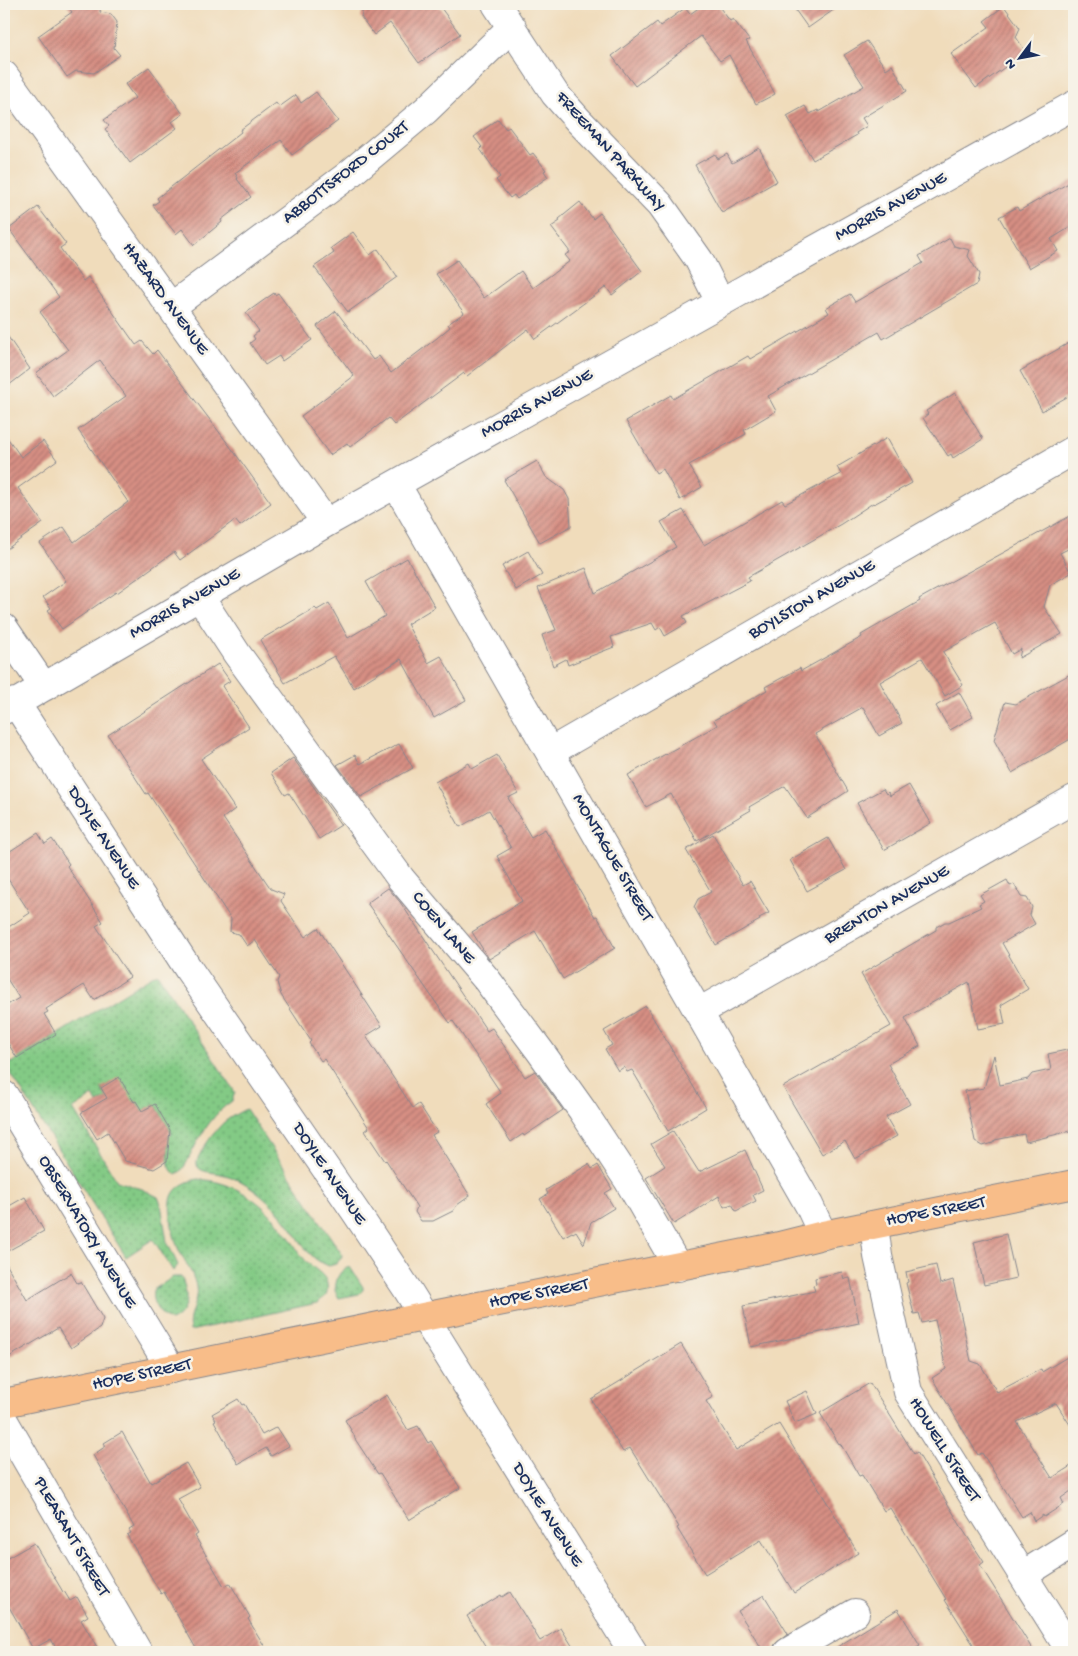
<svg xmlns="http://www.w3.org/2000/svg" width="1078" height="1656" font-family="'Gochi Hand',sans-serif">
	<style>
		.grass { fill: url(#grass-dots); stroke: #4f7c72 }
		.building { fill: url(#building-hatch) }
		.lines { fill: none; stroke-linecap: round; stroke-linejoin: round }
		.minor-casing { stroke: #86868c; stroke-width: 30 }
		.major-casing { stroke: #86868c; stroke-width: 30 }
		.minor { stroke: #fff; stroke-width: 28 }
		.major { stroke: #f8bd89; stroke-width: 28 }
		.labels { text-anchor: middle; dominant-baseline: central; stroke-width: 5; stroke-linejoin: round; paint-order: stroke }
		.street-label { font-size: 18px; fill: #1b2f5e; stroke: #f7f3e8 }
	</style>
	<defs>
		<pattern id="grass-dots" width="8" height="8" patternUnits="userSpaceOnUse" patternTransform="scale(1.25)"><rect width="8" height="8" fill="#83ca85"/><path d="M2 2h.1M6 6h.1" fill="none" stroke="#6aa470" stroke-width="1.8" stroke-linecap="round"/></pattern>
		<pattern id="building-hatch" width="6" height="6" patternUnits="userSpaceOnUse" patternTransform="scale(1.25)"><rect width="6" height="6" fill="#d78f83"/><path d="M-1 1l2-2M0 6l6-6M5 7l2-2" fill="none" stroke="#ae756e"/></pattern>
	</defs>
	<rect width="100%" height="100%" fill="#f7f3e8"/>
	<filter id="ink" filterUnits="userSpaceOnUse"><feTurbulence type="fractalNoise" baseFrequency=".02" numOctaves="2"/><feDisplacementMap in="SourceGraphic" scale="10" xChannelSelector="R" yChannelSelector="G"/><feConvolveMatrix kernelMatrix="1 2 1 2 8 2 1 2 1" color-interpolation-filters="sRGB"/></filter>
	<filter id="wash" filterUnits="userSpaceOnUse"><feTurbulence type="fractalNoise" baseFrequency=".0096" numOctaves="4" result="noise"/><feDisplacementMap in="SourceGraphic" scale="20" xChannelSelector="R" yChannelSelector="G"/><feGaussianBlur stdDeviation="1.12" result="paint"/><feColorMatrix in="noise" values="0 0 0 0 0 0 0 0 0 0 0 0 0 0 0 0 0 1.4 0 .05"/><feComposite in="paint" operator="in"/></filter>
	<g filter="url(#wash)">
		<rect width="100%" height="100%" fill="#f0dcbb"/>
		<path class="grass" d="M 157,973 L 235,1092 L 232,1101 C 215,1112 202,1132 193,1150 C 188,1159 185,1169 176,1175 C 162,1163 173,1152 165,1139 L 172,1134 L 155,1104 L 142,1111 L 136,1101 L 134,1102 L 101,1088 L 107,1098 L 97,1103 L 93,1096 L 73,1109 L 117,1181 L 142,1189 L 158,1197 L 161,1204 L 167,1242 L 178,1265 L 173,1271 L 153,1239 L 126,1257 L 6,1066 Z
			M 246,1109 L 343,1256 L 336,1264 L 329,1266 C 309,1260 302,1242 290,1226 C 282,1215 272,1204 261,1195 C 249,1185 236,1177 221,1174 C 214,1172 199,1173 197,1165 C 195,1156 216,1130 223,1123 C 230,1117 238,1113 246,1109 Z
			M 197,1179 C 236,1181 265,1204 287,1234 C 293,1242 298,1252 305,1260 C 317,1273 332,1275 326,1296 L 317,1303 L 190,1331 C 186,1315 199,1303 196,1286 C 193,1272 184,1261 178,1248 C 174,1238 172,1228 171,1218 C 168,1195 174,1185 197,1179 Z
			M 350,1267 L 363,1287 L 363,1290 L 359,1294 L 339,1298 L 335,1291 C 336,1280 338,1270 350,1267 Z
			M 173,1277 L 181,1277 C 189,1292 189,1313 171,1321 C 160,1316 150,1302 153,1290 Z"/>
		<g id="blocks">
			<path class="building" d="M 66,4 L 101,4 L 100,12 L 111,14 L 117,22 L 114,48 L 120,55 L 94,73 L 76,71 L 67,77 L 38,36 L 72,12 Z
				M 369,4 L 438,4 L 460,34 L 419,63 L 390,23 L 374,35 L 361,17 L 363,9 Z
				M 704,4 L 717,4 L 730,21 L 733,19 L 749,40 L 746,41 L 775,94 L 756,104 L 729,55 L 720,61 L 701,36 L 635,86 L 612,56 L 657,22 L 660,26 L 685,8 L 690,14 Z
				M 791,4 L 842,4 L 808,28 Z
				M 1004,6 L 1020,28 L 1016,37 L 1026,52 L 976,88 L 951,54 L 989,27 L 984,21 Z
				M 867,41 L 886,69 L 892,65 L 907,91 L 862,118 L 867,126 L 856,133 L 857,135 L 813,160 L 787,116 L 805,106 L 810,114 L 818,110 L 819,112 L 864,86 L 844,55 Z
				M 149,67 L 183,114 L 172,122 L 177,128 L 130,163 L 105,129 L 109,126 L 104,120 L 135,98 L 125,84 Z
				M 316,92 L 338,121 L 292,155 L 281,140 L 235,173 L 238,178 L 237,179 L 251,197 L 221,220 L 222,222 L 194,245 L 182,229 L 176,234 L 153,205 L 159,201 L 157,198 L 241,132 L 240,130 L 276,103 L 279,107 L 296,95 L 301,103 Z
				M 498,119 L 506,129 L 509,127 L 530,155 L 533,153 L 546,170 L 544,171 L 548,177 L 517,199 L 514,195 L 510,198 L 496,180 L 500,177 L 480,149 L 482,147 L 474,137 Z
				M 759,148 L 777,181 L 722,213 L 695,165 L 715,154 L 718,159 L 727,154 L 732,163 Z
				M 1074,180 L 1074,225 L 1051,239 L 1058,251 L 1029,268 L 999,217 L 1017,207 L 1019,211 Z
				M 580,202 L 593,219 L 600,213 L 642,271 L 612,295 L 606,287 L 535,339 L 528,329 L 467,376 L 464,373 L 394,425 L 388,418 L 350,447 L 347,443 L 330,455 L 301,416 L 354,376 L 317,326 L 336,311 L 373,360 L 379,356 L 391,373 L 437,338 L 450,327 L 448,324 L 464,313 L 436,274 L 457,260 L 484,298 L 521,271 L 533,288 L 570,261 L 565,255 L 570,252 L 551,227 L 560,221 L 559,219 Z
				M 38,207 L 66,244 L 60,248 L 83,281 L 88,277 L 136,345 L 142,341 L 153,354 L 157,350 L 232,449 L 271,503 L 240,526 L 235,520 L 180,560 L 174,552 L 117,593 L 116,592 L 62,629 L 48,610 L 51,608 L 43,597 L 66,581 L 40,543 L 64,527 L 74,542 L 128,502 L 78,430 L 126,396 L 100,360 L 53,396 L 36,373 L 68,350 L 40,312 L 59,297 L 9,229 Z
				M 353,232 L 370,255 L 378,249 L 397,277 L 348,312 L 314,267 L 334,253 L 331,248 Z
				M 950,238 L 954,246 L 970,250 L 968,256 L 979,274 L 977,284 L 883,339 L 879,332 L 768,396 L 776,411 L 744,430 L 746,434 L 689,465 L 702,487 L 680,500 L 663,469 L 656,473 L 626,421 L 671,395 L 673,399 L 748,356 L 750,359 L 829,313 L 826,308 L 850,294 L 855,302 L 923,263 L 919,256 Z
				M 274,293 L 275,295 L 278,293 L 312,340 L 282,361 L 279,356 L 265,365 L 250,343 L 255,339 L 253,336 L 259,331 L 246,313 Z
				M 4,331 L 30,369 L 4,389 Z
				M 1074,340 L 1074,393 L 1042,411 L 1020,371 Z
				M 955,393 L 983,439 L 953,458 L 951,454 L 948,456 L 923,418 L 928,414 L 926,411 Z
				M 4,433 L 21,457 L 43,441 L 57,460 L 18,488 L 43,523 L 4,551 Z
				M 887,438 L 912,483 L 874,504 L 873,503 L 841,524 L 748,577 L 750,581 L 683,616 L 687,623 L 665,636 L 660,627 L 656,630 L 652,623 L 611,637 L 614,647 L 568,665 L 566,659 L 553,666 L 542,635 L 556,630 L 538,588 L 586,568 L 595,593 L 676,547 L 661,522 L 683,510 L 704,545 L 782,500 L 785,504 L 841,474 L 837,467 Z
				M 537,461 L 546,477 L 564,490 L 569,499 L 571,526 L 540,543 L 504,480 Z
				M 1074,514 L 1074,546 L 1060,553 L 1071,573 L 1050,585 L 1044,607 L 1062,634 L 1019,658 L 1021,649 L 1012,654 L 995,623 L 943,652 L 963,685 L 945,696 L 922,658 L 880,682 L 902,723 L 879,736 L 863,707 L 815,734 L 848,791 L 807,818 L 785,786 L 749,807 L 751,810 L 697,841 L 671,794 L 646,807 L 628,775 L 714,727 L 717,725 L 714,720 L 767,690 L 765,687 L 800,668 L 801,671 L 862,637 L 861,635 L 920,601 L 919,599 Z
				M 528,551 L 542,575 L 516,590 L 502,566 Z
				M 407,558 L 435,607 L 407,624 L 428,663 L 441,656 L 466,700 L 434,718 L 401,659 L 354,688 L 334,656 L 285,683 L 260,640 L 315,608 L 317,610 L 329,603 L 348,638 L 385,616 L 366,582 Z
				M 218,664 L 230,681 L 222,686 L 249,727 L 201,759 L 235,809 L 223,818 L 271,889 L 284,894 L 281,901 L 305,937 L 318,928 L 382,1026 L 366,1036 L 413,1108 L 419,1104 L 437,1132 L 432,1135 L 470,1196 L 457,1205 L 453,1211 L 433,1221 L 421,1221 L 415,1212 L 417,1207 L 386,1160 L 385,1161 L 365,1131 L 369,1128 L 324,1059 L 321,1061 L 309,1043 L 311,1041 L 281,995 L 277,982 L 279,977 L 255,940 L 247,946 L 239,934 L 230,932 L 231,919 L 148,793 L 146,794 L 108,735 Z
				M 1074,672 L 1074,737 L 1012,773 L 994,740 L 1005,702 L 1016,704 Z
				M 959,692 L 973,717 L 950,730 L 936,706 Z
				M 399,744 L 413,768 L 361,797 L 337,765 L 355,755 L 360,764 Z
				M 497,755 L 518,793 L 508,798 L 531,837 L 545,829 L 595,917 L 597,916 L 615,948 L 563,979 L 535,931 L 489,959 L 472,932 L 522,901 L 497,856 L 511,848 L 489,810 L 460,827 L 435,782 L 469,763 L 472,769 Z
				M 293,758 L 341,825 L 319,839 L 289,793 L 285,795 L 271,773 Z
				M 909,785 L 931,823 L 884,850 L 857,803 L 883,789 L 886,794 L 888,792 L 890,796 Z
				M 38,833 L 45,844 L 52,839 L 69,864 L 67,866 L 103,922 L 96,926 L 130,977 L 94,1000 L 84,985 L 46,1009 L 48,1012 L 44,1014 L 56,1034 L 17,1058 L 4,1037 L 4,1007 L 19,998 L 4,974 L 4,930 L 30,913 L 4,873 L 4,855 Z
				M 713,834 L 743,885 L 750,881 L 769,913 L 759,918 L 760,920 L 716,945 L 694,907 L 698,899 L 711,892 L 686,850 Z
				M 828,838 L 846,870 L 807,891 L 790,860 Z
				M 1007,880 L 1010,886 L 1014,884 L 1021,897 L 1027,898 L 1032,907 L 1030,915 L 1035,924 L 1002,943 L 1028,989 L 1001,1005 L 1005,1024 L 978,1029 L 969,982 L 905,1018 L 920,1046 L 888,1064 L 910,1104 L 886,1117 L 897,1136 L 855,1159 L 845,1141 L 822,1154 L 783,1087 L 891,1026 L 861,974 L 936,930 L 936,927 L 945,922 L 949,922 L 981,907 L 979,904 L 984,901 L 980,895 Z
				M 388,888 L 400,902 L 487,1031 L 492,1028 L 525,1077 L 535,1071 L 563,1110 L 524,1136 L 523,1134 L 511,1142 L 486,1104 L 501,1093 L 453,1021 L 450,1023 L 367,903 Z
				M 646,1006 L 706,1108 L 668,1131 L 632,1070 L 627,1072 L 624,1067 L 618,1071 L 605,1049 L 612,1045 L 604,1031 Z
				M 1071,1049 L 1074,1064 L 1074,1130 L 1026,1142 L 1024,1134 L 995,1140 L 993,1143 L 983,1146 L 975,1141 L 965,1091 L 984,1088 L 994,1055 L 1000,1085 L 1028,1079 L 1032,1074 L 1051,1070 L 1048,1054 Z
				M 119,1077 L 134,1102 L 136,1101 L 142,1111 L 155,1104 L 170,1130 L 167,1161 L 154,1169 L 125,1161 L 108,1132 L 97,1139 L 81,1113 L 107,1098 L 101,1088 Z
				M 673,1131 L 699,1172 L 745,1150 L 763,1190 L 753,1195 L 756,1201 L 736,1211 L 732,1204 L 724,1207 L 719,1196 L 674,1224 L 646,1178 L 665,1166 L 651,1144 Z
				M 589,1164 L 592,1169 L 598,1165 L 612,1189 L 605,1193 L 614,1208 L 591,1222 L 584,1244 L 576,1231 L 573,1233 L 572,1232 L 563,1237 L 540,1199 L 548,1194 L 546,1190 Z
				M 25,1197 L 44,1231 L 4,1253 L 4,1209 Z
				M 1006,1234 L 1016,1278 L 984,1285 L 974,1242 Z
				M 4,1260 L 27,1300 L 71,1273 L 77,1283 L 81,1282 L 103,1319 L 100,1328 L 71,1348 L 58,1328 L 4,1360 Z
				M 936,1265 L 940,1284 L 953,1280 L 971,1361 L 980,1364 L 997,1392 L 1041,1369 L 1042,1372 L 1074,1353 L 1074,1431 L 1056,1403 L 1017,1422 L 1052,1478 L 1074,1464 L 1074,1489 L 1061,1498 L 1064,1504 L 1044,1517 L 1043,1515 L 1034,1521 L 1030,1512 L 1022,1517 L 982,1453 L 978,1455 L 932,1378 L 946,1369 L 935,1320 L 922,1323 L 919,1313 L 914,1314 L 906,1283 L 908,1282 L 906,1272 Z
				M 842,1272 L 844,1279 L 850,1278 L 859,1323 L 835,1328 L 835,1329 L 751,1347 L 743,1306 L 815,1291 L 813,1285 L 816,1284 L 815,1278 Z
				M 681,1344 L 713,1397 L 706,1401 L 736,1450 L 779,1424 L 858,1553 L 794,1593 L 761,1540 L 705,1574 L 677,1528 L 679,1527 L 630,1448 L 623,1452 L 591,1399 Z
				M 870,1383 L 914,1454 L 917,1452 L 965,1533 L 984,1562 L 980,1565 L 1034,1652 L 978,1652 L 945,1600 L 946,1599 L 890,1508 L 884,1511 L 862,1475 L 859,1476 L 840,1443 L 839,1444 L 820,1413 Z
				M 807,1391 L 817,1414 L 795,1423 L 785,1401 Z
				M 387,1395 L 408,1430 L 418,1426 L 428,1443 L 431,1441 L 460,1488 L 409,1520 L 380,1473 L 378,1474 L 355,1439 L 354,1435 L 345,1420 Z
				M 238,1399 L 242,1405 L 244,1404 L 262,1435 L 277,1427 L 289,1446 L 271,1456 L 266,1448 L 238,1464 L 214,1421 L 216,1420 L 212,1414 Z
				M 122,1432 L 151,1483 L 186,1463 L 200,1487 L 178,1499 L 198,1534 L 195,1536 L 224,1586 L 230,1583 L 250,1617 L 248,1619 L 268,1652 L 198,1652 L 164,1592 L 161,1594 L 127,1535 L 131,1533 L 129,1530 L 134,1527 L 93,1455 L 106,1446 L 104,1443 Z
				M 34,1543 L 63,1592 L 64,1591 L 70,1601 L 77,1597 L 88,1616 L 81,1620 L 100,1652 L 58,1652 L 51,1639 L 33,1649 L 4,1598 L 4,1560 Z
				M 510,1592 L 540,1641 L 561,1628 L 576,1652 L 489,1652 L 467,1616 L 501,1595 L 502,1597 Z
				M 764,1595 L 788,1634 L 775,1644 L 772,1652 L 764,1652 L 738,1611 Z
				M 898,1609 L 920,1645 L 908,1652 L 829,1652 Z"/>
		</g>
	</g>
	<g filter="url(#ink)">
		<use href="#blocks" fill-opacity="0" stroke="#86868c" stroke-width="1"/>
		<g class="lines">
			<defs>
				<path id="minor" d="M 496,4 L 555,94 L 578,120 L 660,205 L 699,260 L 720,302
					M 4,75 L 326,523
					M 171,307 L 347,176 L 426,110 L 512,27
					M 396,484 L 809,1205 L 823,1235
					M 199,596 L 237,654 L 401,879 L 487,980 L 540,1051 L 582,1110 L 628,1180 L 678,1267
					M 4,628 L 44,687
					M 15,702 L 189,970 L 355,1211 L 407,1289 L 633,1652
					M 4,710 L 326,523 L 1074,105
					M 550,752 L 1074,450
					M 699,1012 L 1074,799
					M 4,1095 L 171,1369
					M 874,1225 L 878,1256 L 908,1392 L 1071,1652
					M 4,1421 L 138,1652
					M 1023,1575 L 1074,1543
					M 788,1652 L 855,1613"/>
				<path id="major" d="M 4,1403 L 423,1317 L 775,1247 L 823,1235 L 1074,1184"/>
			</defs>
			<use href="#minor" class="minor-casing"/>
			<use href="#major" class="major-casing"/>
			<use href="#minor" class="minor"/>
			<use href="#major" class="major"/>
		</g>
	</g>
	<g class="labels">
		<g class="street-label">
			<text transform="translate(610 152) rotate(48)">FREEMAN PARKWAY</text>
			<text transform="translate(346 173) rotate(-38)">ABBOTTSFORD COURT</text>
			<text transform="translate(891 207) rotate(-29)">MORRIS AVENUE</text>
			<text transform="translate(165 299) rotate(54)">HAZARD AVENUE</text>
			<text transform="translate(537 404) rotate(-29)">MORRIS AVENUE</text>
			<text transform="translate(812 600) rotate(-30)">BOYLSTON AVENUE</text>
			<text transform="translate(185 604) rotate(-30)">MORRIS AVENUE</text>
			<text transform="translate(103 838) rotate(57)">DOYLE AVENUE</text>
			<text transform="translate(612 858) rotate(60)">MONTAGUE STREET</text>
			<text transform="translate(887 905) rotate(-30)">BRENTON AVENUE</text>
			<text transform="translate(443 928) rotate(50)">COEN LANE</text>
			<text transform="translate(329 1174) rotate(56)">DOYLE AVENUE</text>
			<text transform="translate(936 1212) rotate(-11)">HOPE STREET</text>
			<text transform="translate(87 1232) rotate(59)">OBSERVATORY AVENUE</text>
			<text transform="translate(539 1294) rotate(-11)">HOPE STREET</text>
			<text transform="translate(142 1375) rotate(-12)">HOPE STREET</text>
			<text transform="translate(944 1450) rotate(58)">HOWELL STREET</text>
			<text transform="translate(547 1515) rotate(58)">DOYLE AVENUE</text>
			<text transform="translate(71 1537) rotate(60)">PLEASANT STREET</text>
		</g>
	</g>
	<rect width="1078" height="1656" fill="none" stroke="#f7f3e8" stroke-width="20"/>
	<g transform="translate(1020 58) rotate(238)" stroke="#f7f3e8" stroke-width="4" paint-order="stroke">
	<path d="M0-4L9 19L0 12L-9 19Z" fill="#1b2f5e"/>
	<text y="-8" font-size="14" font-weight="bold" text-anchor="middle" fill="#1b2f5e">N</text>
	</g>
</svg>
